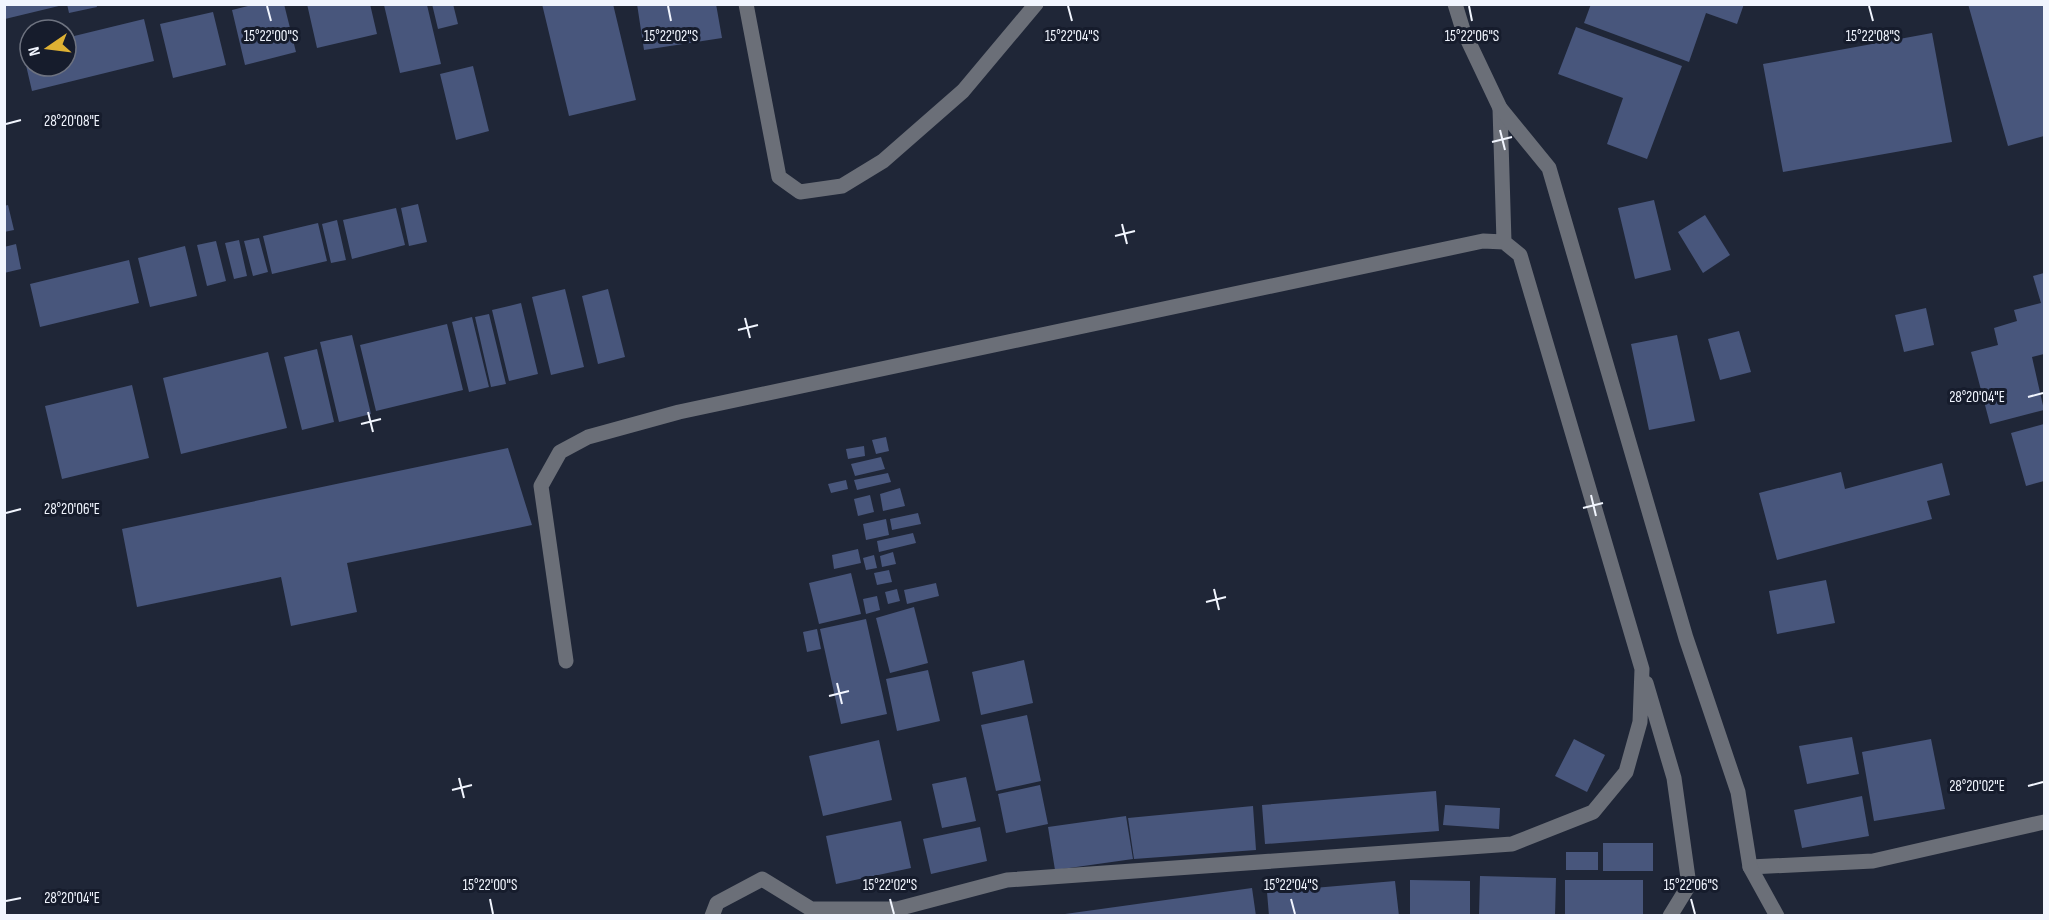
<svg xmlns="http://www.w3.org/2000/svg" width="2049" height="920" font-family="'Sofia Sans Condensed',sans-serif">
	<style>
		.building { fill: #48567c }
		.lines { fill: none; stroke-linecap: round; stroke-linejoin: round }
		.service { stroke: #6b6f78; stroke-width: 15 }
		.minor { stroke: #6b6f78; stroke-width: 15 }
		.ticks { fill: none; stroke: #f1f5fe; stroke-width: 2 }
		.ticks-label { font-size: 15px; text-anchor: middle; fill: #f1f5fe; stroke: #161c2c; stroke-width: 6; stroke-linejoin: round; paint-order: stroke }
	</style>
	<rect width="100%" height="100%" fill="#1f2637"/>
	<path class="building" d="M 4,4 L 63,4 L 63,5 L 5,19 Z
		M 67,4 L 96,4 L 97,7 L 69,13 Z
		M 256,4 L 284,4 L 296,52 L 245,65 L 232,10 Z
		M 307,4 L 370,4 L 377,34 L 317,48 Z
		M 432,4 L 453,4 L 458,24 L 438,29 Z
		M 542,4 L 613,4 L 636,100 L 569,116 Z
		M 637,4 L 716,4 L 722,38 L 644,50 Z
		M 1591,4 L 1744,4 L 1737,24 L 1706,13 L 1689,62 L 1584,23 Z
		M 1968,4 L 2044,4 L 2044,136 L 2008,146 Z
		M 384,5 L 427,5 L 441,64 L 400,73 Z
		M 213,12 L 226,65 L 173,78 L 160,24 Z
		M 144,19 L 154,61 L 32,91 L 22,48 L 30,47 L 30,66 L 66,66 L 66,38 Z
		M 1576,27 L 1682,66 L 1647,159 L 1607,144 L 1623,98 L 1558,74 Z
		M 1932,33 L 1952,142 L 1783,172 L 1763,64 Z
		M 473,66 L 489,131 L 456,140 L 440,74 Z
		M 1654,200 L 1671,270 L 1635,279 L 1618,208 Z
		M 418,204 L 427,242 L 409,246 L 401,208 Z
		M 8,205 L 14,230 L 4,232 L 4,206 Z
		M 396,208 L 405,245 L 352,259 L 343,220 Z
		M 1705,215 L 1730,255 L 1703,273 L 1678,232 Z
		M 337,220 L 346,260 L 331,263 L 322,224 Z
		M 318,223 L 327,261 L 272,274 L 263,236 Z
		M 259,238 L 268,272 L 253,276 L 244,241 Z
		M 239,240 L 247,276 L 234,279 L 225,243 Z
		M 216,241 L 226,281 L 207,286 L 197,245 Z
		M 16,244 L 21,269 L 4,273 L 4,247 Z
		M 185,246 L 197,296 L 150,307 L 138,258 Z
		M 129,260 L 139,303 L 40,327 L 30,284 Z
		M 2044,273 L 2044,354 L 2032,357 L 2044,410 L 1990,424 L 1971,352 L 1998,345 L 1994,328 L 2017,321 L 2014,310 L 2041,303 L 2033,276 Z
		M 565,289 L 584,367 L 551,375 L 532,297 Z
		M 608,289 L 625,357 L 598,364 L 582,296 Z
		M 521,303 L 538,374 L 509,381 L 492,310 Z
		M 1926,308 L 1934,345 L 1904,352 L 1895,315 Z
		M 489,314 L 506,384 L 491,387 L 475,317 Z
		M 472,317 L 489,387 L 469,392 L 452,322 Z
		M 447,324 L 463,390 L 376,411 L 360,345 Z
		M 1739,331 L 1751,372 L 1720,380 L 1708,339 Z
		M 352,335 L 371,414 L 339,422 L 320,342 Z
		M 1677,335 L 1695,421 L 1649,430 L 1631,344 Z
		M 317,349 L 334,422 L 302,430 L 284,357 Z
		M 268,352 L 287,428 L 181,454 L 163,378 Z
		M 132,385 L 149,458 L 62,479 L 45,406 Z
		M 2044,424 L 2044,481 L 2026,486 L 2011,433 Z
		M 886,437 L 889,451 L 876,454 L 872,440 Z
		M 864,446 L 865,456 L 848,459 L 846,449 Z
		M 508,448 L 532,525 L 347,563 L 357,612 L 291,626 L 281,577 L 137,607 L 122,529 Z
		M 881,457 L 885,469 L 855,476 L 851,464 Z
		M 1942,463 L 1950,495 L 1927,501 L 1932,519 L 1777,560 L 1759,493 L 1841,472 L 1845,489 Z
		M 888,473 L 891,482 L 857,490 L 854,480 Z
		M 846,480 L 848,489 L 831,493 L 828,484 Z
		M 900,488 L 905,506 L 883,511 L 880,494 Z
		M 870,495 L 874,512 L 858,516 L 854,499 Z
		M 918,513 L 921,524 L 892,530 L 890,519 Z
		M 886,519 L 889,535 L 866,540 L 863,524 Z
		M 913,533 L 916,543 L 879,552 L 877,541 Z
		M 858,549 L 861,563 L 834,569 L 832,555 Z
		M 893,552 L 896,564 L 882,567 L 880,556 Z
		M 874,555 L 877,568 L 866,570 L 863,558 Z
		M 889,570 L 892,582 L 877,585 L 874,573 Z
		M 851,573 L 861,614 L 819,624 L 809,583 Z
		M 1826,580 L 1835,623 L 1777,634 L 1769,591 Z
		M 936,583 L 939,596 L 907,604 L 904,590 Z
		M 897,589 L 900,601 L 888,604 L 885,592 Z
		M 877,596 L 880,610 L 866,614 L 863,599 Z
		M 914,607 L 928,663 L 890,673 L 876,618 Z
		M 866,619 L 887,714 L 841,724 L 820,629 Z
		M 817,629 L 821,649 L 807,652 L 803,632 Z
		M 1024,660 L 1033,703 L 981,715 L 972,672 Z
		M 928,670 L 940,721 L 897,731 L 886,679 Z
		M 1027,715 L 1041,781 L 996,791 L 981,725 Z
		M 1852,737 L 1859,774 L 1807,784 L 1799,746 Z
		M 1574,739 L 1605,755 L 1587,792 L 1555,776 Z
		M 1931,739 L 1945,809 L 1874,821 L 1862,752 Z
		M 879,740 L 892,800 L 823,816 L 809,756 Z
		M 966,777 L 976,821 L 942,828 L 932,784 Z
		M 1040,785 L 1048,824 L 1006,833 L 998,794 Z
		M 1436,791 L 1439,831 L 1265,844 L 1262,805 Z
		M 1862,796 L 1869,836 L 1802,848 L 1794,810 Z
		M 1445,805 L 1500,808 L 1499,829 L 1443,825 Z
		M 1253,806 L 1256,850 L 1134,859 L 1128,818 Z
		M 1126,816 L 1133,859 L 1055,870 L 1048,827 Z
		M 901,821 L 911,868 L 836,884 L 826,836 Z
		M 980,827 L 987,861 L 931,874 L 923,839 Z
		M 1603,843 L 1653,843 L 1653,871 L 1603,871 Z
		M 1566,852 L 1598,852 L 1598,870 L 1566,870 Z
		M 1480,876 L 1556,878 L 1555,916 L 1479,916 Z
		M 1410,880 L 1470,881 L 1470,916 L 1410,916 Z
		M 1565,880 L 1643,880 L 1643,916 L 1565,916 Z
		M 1395,881 L 1399,916 L 1269,916 L 1267,892 Z
		M 1252,888 L 1256,916 L 1065,916 L 1065,914 Z"/>
	<g class="lines">
		<path class="service" d="M 746,4 L 779,177 L 800,192 L 842,186 L 883,161 L 963,91 L 1036,4
			M 1500,108 L 1504,242
			M 566,661 L 541,486 L 560,452 L 588,437 L 679,412 L 1483,241 L 1504,242 L 1520,255 L 1642,669 L 1640,722 L 1626,772 L 1593,812 L 1512,844 L 1007,880 L 897,909 L 811,909 L 762,879 L 717,903 L 712,916
			M 1646,683 L 1674,778 L 1689,885 L 1670,916
			M 1750,867 L 1873,861 L 2044,822"/>
		<path class="minor" d="M 1455,4 L 1463,30 L 1500,108 L 1549,168 L 1686,638 L 1738,792 L 1750,867 L 1777,916"/>
	</g>
	<path class="ticks" d="M 267,6 L 271,21M 668,6 L 671,21M 1068,6 L 1072,21M 1469,6 L 1472,21M 1869,6 L 1873,21M 6,124 L 21,120M 1500,130 L 1505,150M 1492,142 L 1512,137M 1122,224 L 1127,244M 1115,236 L 1135,231M 745,318 L 750,338M 738,330 L 758,325M 2028,397 L 2043,393M 368,412 L 373,432M 361,424 L 381,419M 1591,495 L 1596,516M 1583,508 L 1603,503M 6,513 L 21,509M 1214,589 L 1219,610M 1206,602 L 1226,597M 837,683 L 842,704M 829,696 L 849,691M 459,778 L 464,798M 2028,786 L 2043,782M 452,790 L 472,785M 490,899 L 493,914M 890,899 L 894,914M 1291,899 L 1295,914M 1691,899 L 1695,914M 6,901 L 21,898"/>
	<g class="ticks-label">
		<text x="271" y="41">15°22'00"S</text>
		<text x="671" y="41">15°22'02"S</text>
		<text x="1072" y="41">15°22'04"S</text>
		<text x="1472" y="41">15°22'06"S</text>
		<text x="1873" y="41">15°22'08"S</text>
		<text x="72" y="126">28°20'08"E</text>
		<text x="1977" y="402">28°20'04"E</text>
		<text x="72" y="514">28°20'06"E</text>
		<text x="1977" y="791">28°20'02"E</text>
		<text x="490" y="890">15°22'00"S</text>
		<text x="890" y="890">15°22'02"S</text>
		<text x="1291" y="890">15°22'04"S</text>
		<text x="1691" y="890">15°22'06"S</text>
		<text x="72" y="903">28°20'04"E</text>
	</g>
	<rect width="2049" height="920" fill="none" stroke="#f1f5fe" stroke-width="12"/>
	<g transform="translate(48 48) rotate(256)"><circle r="28" fill="#161c2c" stroke="#6e7380" stroke-width="1.5"/>
	<path d="M0-4.5L10 22L0 15L-10 22Z" fill="#deb133"/>
	<text y="-9" font-size="16" font-weight="bold" text-anchor="middle" fill="#f1f5fe">N</text>
	</g>
</svg>
